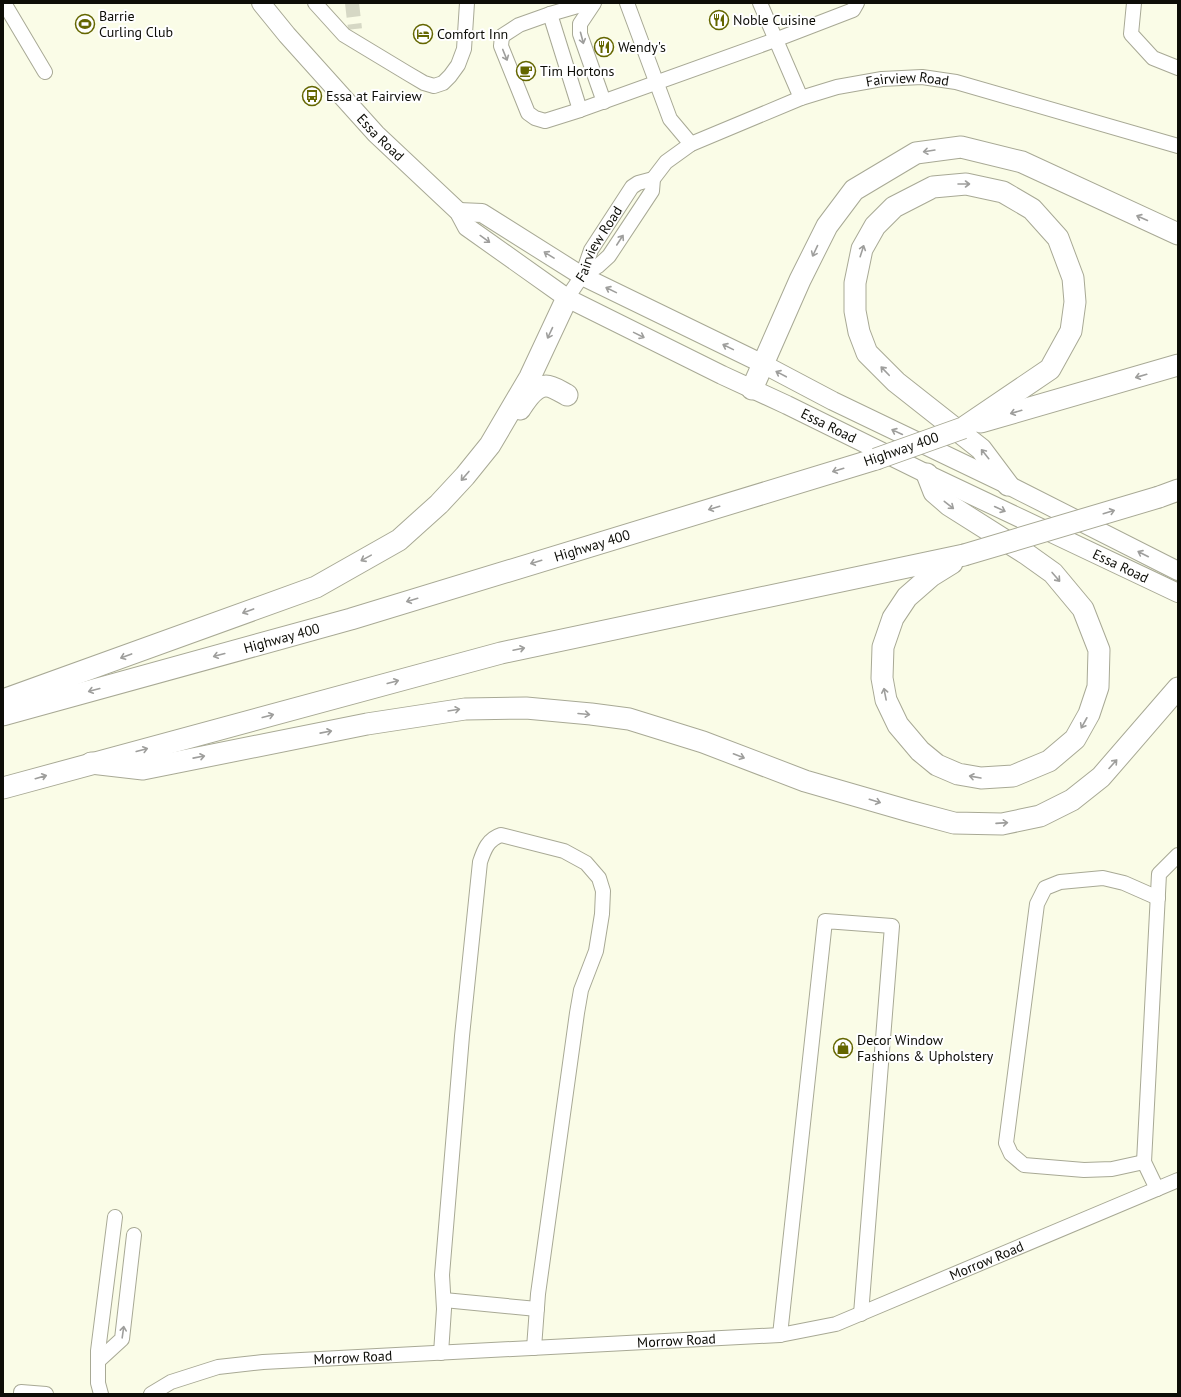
<svg xmlns="http://www.w3.org/2000/svg" width="1181" height="1397" font-family="'PT Sans',sans-serif">
	<style>
		.lines { fill: none; stroke-linecap: round; stroke-linejoin: round }
		.minor-tunnel { stroke: #d6d8c5; stroke-width: 14; stroke-dasharray: 14 7; stroke-linecap: butt }
		.minor-casing { stroke: #a8a995; stroke-width: 16 }
		.major-casing { stroke: #a8a995; stroke-width: 20 }
		.highway-casing { stroke: #a8a995; stroke-width: 23 }
		.minor { stroke: #fff; stroke-width: 14 }
		.major { stroke: #fff; stroke-width: 18 }
		.highway { stroke: #fff; stroke-width: 21 }
		.highway-bridge-casing { stroke: #a8a995; stroke-width: 23; stroke-linecap: butt }
		.highway-bridge { stroke: #fff; stroke-width: 21 }
		.oneway { stroke: #9e9e9c }
		.labels { text-anchor: middle; dominant-baseline: central; stroke-width: 4; stroke-linejoin: round; paint-order: stroke }
		.poi-label { font-size: 14px; fill: #0d0d07; stroke: #fff; text-anchor: start }
		.street-label { font-size: 14px; fill: #0d0d07; stroke: #fff }
	</style>
	<rect width="100%" height="100%" fill="#fafce7"/>
	<g class="lines">
		<path class="minor-tunnel" d="M 352,3 L 355,29"/>
		<defs>
			<g id="minor">
				<path d="M 4,3 L 45,72"/>
				<path d="M 315,3 L 344,35 L 407,73 L 424,83 L 434,86 L 443,83 L 450,76 L 458,65 L 464,49 L 467,3"/>
				<path d="M 588,3 L 550,14 L 519,25 L 502,36 L 501,46 L 528,113 L 535,118 L 545,121 L 580,110 L 775,40 L 853,10 L 857,3"/>
				<path d="M 594,3 L 580,24 L 580,34 L 604,102"/>
				<path d="M 627,3 L 670,119 L 691,144"/>
				<path d="M 760,3 L 801,98"/>
				<path d="M 1134,3 L 1131,34 L 1153,58 L 1178,68"/>
				<path d="M 550,14 L 580,110"/>
				<path id="s1" d="M 582,276 L 598,266 L 609,256 L 652,191 L 653,179 L 666,162 L 691,144 L 801,98 L 837,87 L 882,79 L 922,77 L 956,82 L 1178,146"/>
				<path id="s2" d="M 567,298 L 582,276 L 591,250 L 632,187 L 638,183 L 653,179"/>
				<path d="M 1144,1162 L 1112,1169 L 1084,1170 L 1024,1165 L 1011,1154 L 1006,1143 L 1037,904 L 1045,888 L 1060,882 L 1103,878 L 1124,883 L 1158,898"/>
				<path d="M 1157,1189 L 1144,1162 L 1159,874 L 1178,855"/>
				<path d="M 444,1300 L 537,1309"/>
				<path d="M 780,1335 L 825,921 L 892,926 L 861,1314"/>
				<path d="M 441,1353 L 444,1309 L 442,1275 L 462,1036 L 480,862 C 484,850 488,839 501,835 L 564,851 L 586,863 L 599,878 L 603,891 L 602,914 L 596,951 L 581,990 L 577,1013 L 538,1294 L 534,1348"/>
				<path d="M 98,1361 L 122,1339 L 134,1235"/>
				<path d="M 21,1394 L 21,1392 L 46,1394"/>
				<path d="M 101,1394 L 98,1383 L 98,1351 L 115,1217"/>
				<path id="s3" d="M 151,1394 L 171,1382 L 218,1367 L 263,1362 L 780,1335 L 836,1324 L 1178,1180"/>
			</g>
			<g id="major">
				<path id="s4" d="M 261,3 L 287,35 L 376,134 L 459,212 L 467,227 L 567,298 L 722,375 L 787,405 L 927,474 L 1178,593"/>
				<path d="M 459,212 L 482,213 L 582,276 L 763,364 L 833,401 L 1008,485 L 1178,571"/>
			</g>
			<g id="highway">
				<path d="M 752,389 L 800,280 L 827,226 L 854,190 L 916,153 L 961,147 L 1022,162 L 1178,234"/>
				<path d="M 520,409 C 526,400 534,386 546,386 C 553,386 561,392 567,395"/>
				<path d="M 981,422 L 1178,365"/>
				<path d="M 963,428 L 1050,369 L 1071,331 L 1075,302 L 1073,278 L 1058,238 L 1032,209 L 1003,192 L 966,184 L 933,187 L 894,207 L 875,226 L 862,249 L 855,283 L 855,311 L 859,332 L 867,353 L 896,382 L 981,449 L 1008,485"/>
				<path d="M 927,474 L 934,492 L 949,505 L 1025,553 L 1053,573 L 1083,609 L 1099,650 L 1098,687 L 1089,714 L 1075,739 L 1049,761 L 1013,776 L 981,778 L 958,774 L 937,765 L 920,751 L 898,725 L 886,700 L 882,678 L 883,647 L 893,618 L 907,597 L 931,576 L 952,563"/>
				<path d="M 1159,497 L 1178,490"/>
				<path d="M 3,700 L 316,587 L 399,540 L 439,504 L 465,476 L 490,445 L 530,377 L 567,298"/>
				<path id="s5" d="M 3,715 L 351,619 L 876,459"/>
				<path d="M 91,763 L 143,769 L 367,724 L 465,709 L 526,708 L 591,714 L 629,719 L 703,742 L 805,781 L 909,811 L 954,823 L 1002,824 L 1040,816 L 1072,800 L 1101,777 L 1178,688"/>
				<path d="M 3,788 L 501,653 L 964,555"/>
			</g>
		</defs>
		<use href="#minor" class="minor-casing"/>
		<use href="#major" class="major-casing"/>
		<use href="#highway" class="highway-casing"/>
		<use href="#minor" class="minor"/>
		<use href="#major" class="major"/>
		<use href="#highway" class="highway"/>
		<defs>
			<path id="highway-bridge" d="M 876,459 L 963,428
				M 964,555 L 1159,497"/>
		</defs>
		<use href="#highway-bridge" class="highway-bridge-casing"/>
		<use href="#highway-bridge" class="highway-bridge"/>
	</g>
	<defs><path id="oneway-shaft" d="M-6 0H5M1.5-3L5.5 0L1.5 3" fill="none" stroke-width="1.6" stroke-linecap="round" stroke-linejoin="round"/></defs>
	<g class="oneway">
		<use href="#oneway-shaft" transform="translate(582 38) rotate(75)"/>
		<use href="#oneway-shaft" transform="translate(505 55) rotate(68)"/>
		<use href="#oneway-shaft" transform="translate(929 151) rotate(171)"/>
		<use href="#oneway-shaft" transform="translate(964 184)"/>
		<use href="#oneway-shaft" transform="translate(1142 218) rotate(-156)"/>
		<use href="#oneway-shaft" transform="translate(485 239) rotate(36)"/>
		<use href="#oneway-shaft" transform="translate(620 240) rotate(-57)"/>
		<use href="#oneway-shaft" transform="translate(815 251) rotate(115)"/>
		<use href="#oneway-shaft" transform="translate(862 251) rotate(-72)"/>
		<use href="#oneway-shaft" transform="translate(549 255) rotate(-148)"/>
		<use href="#oneway-shaft" transform="translate(611 290) rotate(-154)"/>
		<use href="#oneway-shaft" transform="translate(550 333) rotate(115)"/>
		<use href="#oneway-shaft" transform="translate(639 335) rotate(26)"/>
		<use href="#oneway-shaft" transform="translate(728 347) rotate(-154)"/>
		<use href="#oneway-shaft" transform="translate(885 371) rotate(-134)"/>
		<use href="#oneway-shaft" transform="translate(781 374) rotate(-152)"/>
		<use href="#oneway-shaft" transform="translate(1141 376) rotate(164)"/>
		<use href="#oneway-shaft" transform="translate(1016 412) rotate(164)"/>
		<use href="#oneway-shaft" transform="translate(897 432) rotate(-155)"/>
		<use href="#oneway-shaft" transform="translate(985 454) rotate(-129)"/>
		<use href="#oneway-shaft" transform="translate(838 470) rotate(163)"/>
		<use href="#oneway-shaft" transform="translate(465 476) rotate(131)"/>
		<use href="#oneway-shaft" transform="translate(949 505) rotate(38)"/>
		<use href="#oneway-shaft" transform="translate(714 508) rotate(163)"/>
		<use href="#oneway-shaft" transform="translate(1000 509) rotate(25)"/>
		<use href="#oneway-shaft" transform="translate(1109 512) rotate(-17)"/>
		<use href="#oneway-shaft" transform="translate(1143 554) rotate(-153)"/>
		<use href="#oneway-shaft" transform="translate(366 558) rotate(151)"/>
		<use href="#oneway-shaft" transform="translate(536 562) rotate(163)"/>
		<use href="#oneway-shaft" transform="translate(1056 577) rotate(49)"/>
		<use href="#oneway-shaft" transform="translate(412 600) rotate(163)"/>
		<use href="#oneway-shaft" transform="translate(248 611) rotate(160)"/>
		<use href="#oneway-shaft" transform="translate(519 649) rotate(-12)"/>
		<use href="#oneway-shaft" transform="translate(219 655) rotate(165)"/>
		<use href="#oneway-shaft" transform="translate(126 656) rotate(160)"/>
		<use href="#oneway-shaft" transform="translate(393 682) rotate(-15)"/>
		<use href="#oneway-shaft" transform="translate(94 690) rotate(165)"/>
		<use href="#oneway-shaft" transform="translate(885 694) rotate(-101)"/>
		<use href="#oneway-shaft" transform="translate(454 710) rotate(-9)"/>
		<use href="#oneway-shaft" transform="translate(584 714) rotate(5)"/>
		<use href="#oneway-shaft" transform="translate(268 716) rotate(-15)"/>
		<use href="#oneway-shaft" transform="translate(1084 723) rotate(119)"/>
		<use href="#oneway-shaft" transform="translate(326 732) rotate(-11)"/>
		<use href="#oneway-shaft" transform="translate(142 750) rotate(-15)"/>
		<use href="#oneway-shaft" transform="translate(739 756) rotate(21)"/>
		<use href="#oneway-shaft" transform="translate(199 757) rotate(-11)"/>
		<use href="#oneway-shaft" transform="translate(1113 764) rotate(-48)"/>
		<use href="#oneway-shaft" transform="translate(41 777) rotate(-16)"/>
		<use href="#oneway-shaft" transform="translate(975 777) rotate(-170)"/>
		<use href="#oneway-shaft" transform="translate(875 801) rotate(17)"/>
		<use href="#oneway-shaft" transform="translate(1002 823) rotate(-4)"/>
		<use href="#oneway-shaft" transform="translate(123 1332) rotate(-82)"/>
	</g>
	<defs>
		<symbol id="restaurant-ring" viewBox="-11 -11 22 22"><circle r="9.5" fill="#fff" stroke="#646600" stroke-width="1.5"/><path d="M-5-6h1v4h1v-4h1v4h1v-4h1v5L-1.5 .5V6h-2V.5L-5-1ZM5-6V6H3V1.5H1.5Q1.5-4 5-6Z" fill="#646600"/></symbol>
		<symbol id="stadium-ring" viewBox="-11 -11 22 22"><circle r="9.5" fill="#fff" stroke="#646600" stroke-width="1.5"/><path d="M0-5a6.5 5 0 1 0 0 10a6.5 5 0 1 0 0-10ZM-3.5-1.8h7v3.6h-7Z" fill="#646600"/></symbol>
		<symbol id="hotel-ring" viewBox="-11 -11 22 22"><circle r="9.5" fill="#fff" stroke="#646600" stroke-width="1.5"/><path d="M-6-4.5h1.5V1H6V5H4.5V3h-9V5H-6ZM-4 0a1.8 1.8 0 1 1 3.6 0ZM.5 0V-2.5h3Q6-2.5 6 0Z" fill="#646600"/></symbol>
		<symbol id="cafe-ring" viewBox="-11 -11 22 22"><circle r="9.5" fill="#fff" stroke="#646600" stroke-width="1.5"/><path d="M-5.5-4.5H6V0H3Q3 3.5 0 3.5H-2.5Q-5.5 3.5-5.5 0ZM3-3.2v2h1.7v-2ZM-6 4.5H4V6H-6Z" fill="#646600"/></symbol>
		<symbol id="bus-ring" viewBox="-11 -11 22 22"><circle r="9.5" fill="#fff" stroke="#646600" stroke-width="1.5"/><path d="M-5-6H5V4H4V6H2V4H-2V6H-4V4H-5ZM-3.5-4V0h7V-4ZM-3.5 1.2v1.5H-2V1.2ZM2 1.2v1.5H3.5V1.2Z" fill="#646600"/></symbol>
		<symbol id="shop-ring" viewBox="-11 -11 22 22"><circle r="9.5" fill="#fff" stroke="#646600" stroke-width="1.5"/><path d="M-5-2.5h2.3a2.7 3.5 0 0 1 5.4 0H5L5.5 6h-11ZM-1.5-2.5h3a1.5 2.3 0 0 0-3 0Z" fill="#646600"/></symbol>
	</defs>
	<g fill-rule="evenodd">
		<use href="#restaurant-ring" x="708" y="9" width="22" height="22"/>
		<use href="#stadium-ring" x="74" y="13" width="22" height="22"/>
		<use href="#hotel-ring" x="412" y="23" width="22" height="22"/>
		<use href="#restaurant-ring" x="593" y="36" width="22" height="22"/>
		<use href="#cafe-ring" x="515" y="60" width="22" height="22"/>
		<use href="#bus-ring" x="301" y="85" width="22" height="22"/>
		<use href="#shop-ring" x="832" y="1037" width="22" height="22"/>
	</g>
	<g class="labels">
		<g class="poi-label">
			<text x="99" y="16">Barrie<tspan x="99" dy="16">Curling Club</tspan></text>
			<text x="733" y="20">Noble Cuisine</text>
			<text x="437" y="34">Comfort Inn</text>
			<text x="618" y="47">Wendy's</text>
			<text x="540" y="71">Tim Hortons</text>
			<text x="326" y="96">Essa at Fairview</text>
			<text x="857" y="1040">Decor Window<tspan x="857" dy="16">Fashions &amp; Upholstery</tspan></text>
		</g>
		<g class="street-label">
			<text stroke="none"><textPath href="#s1" startOffset="404">Fairview Road</textPath></text>
			<text stroke="none"><textPath href="#s4" startOffset="180">Essa Road</textPath></text>
			<text stroke="none"><textPath href="#s2" startOffset="63">Fairview Road</textPath></text>
			<text stroke="none"><textPath href="#s4" startOffset="719">Essa Road</textPath></text>
			<text transform="translate(901 449) rotate(-19)">Highway 400</text>
			<text stroke="none"><textPath href="#s5" startOffset="613">Highway 400</textPath></text>
			<text stroke="none"><textPath href="#s4" startOffset="1043">Essa Road</textPath></text>
			<text stroke="none"><textPath href="#s5" startOffset="289">Highway 400</textPath></text>
			<text stroke="none"><textPath href="#s3" startOffset="856">Morrow Road</textPath></text>
			<text stroke="none"><textPath href="#s3" startOffset="532">Morrow Road</textPath></text>
			<text stroke="none"><textPath href="#s3" startOffset="208">Morrow Road</textPath></text>
		</g>
	</g>
	<rect width="1181" height="1397" fill="none" stroke="#0d0d07" stroke-width="8"/>
</svg>
